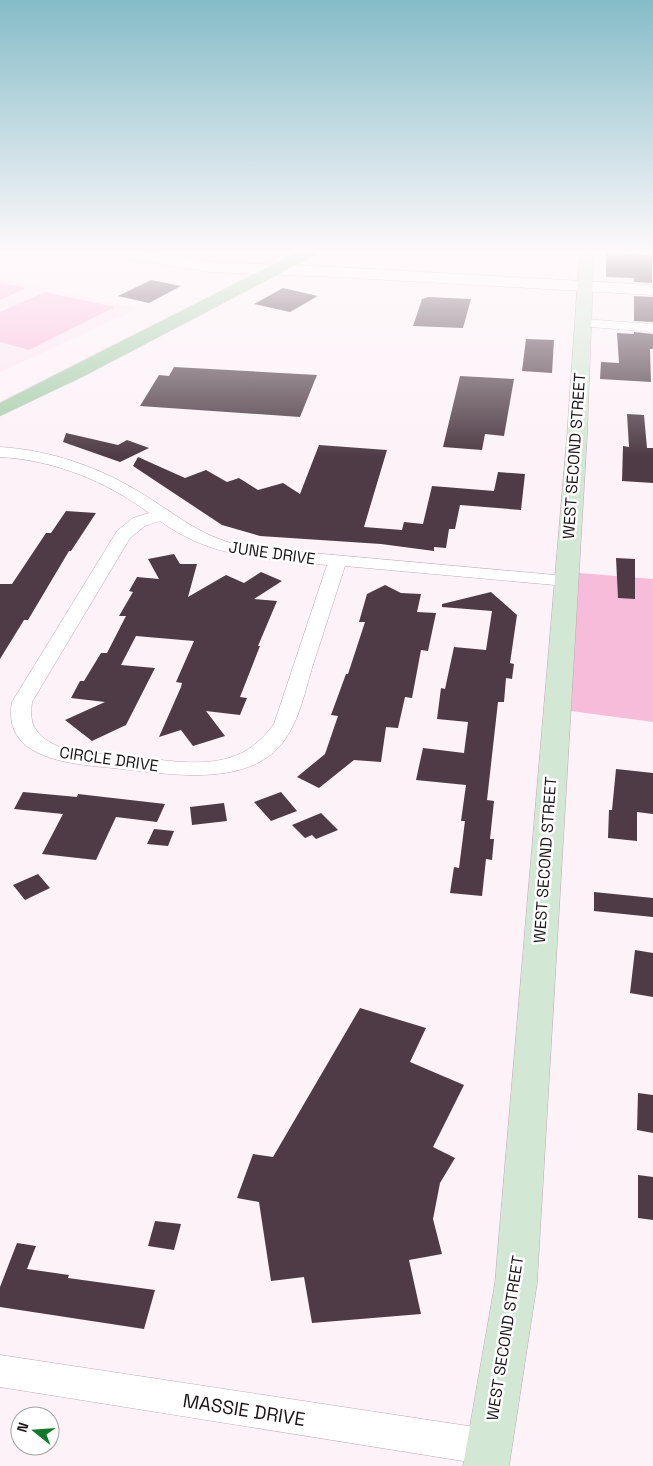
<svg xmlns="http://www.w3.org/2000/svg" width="653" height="1466" font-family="'Space Grotesk',sans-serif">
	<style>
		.built { fill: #fbe7f1 }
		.green { fill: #f8bcdb }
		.building { fill: #4e3b45 }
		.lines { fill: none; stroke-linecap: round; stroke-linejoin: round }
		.minor-casing { stroke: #bfa8b4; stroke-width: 1 }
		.tertiary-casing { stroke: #bfa8b4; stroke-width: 1 }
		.secondary-casing { stroke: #bfa8b4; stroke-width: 1 }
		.primary-casing { stroke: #d2d0d1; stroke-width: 1 }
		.minor { fill: #fff; fill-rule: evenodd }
		.tertiary { fill: #fff; fill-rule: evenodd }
		.secondary { fill: #d3e7d5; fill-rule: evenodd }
		.primary { fill: #a7ceab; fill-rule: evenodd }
		.labels { text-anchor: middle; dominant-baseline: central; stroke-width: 5; stroke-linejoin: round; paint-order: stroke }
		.street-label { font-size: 16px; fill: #1c1418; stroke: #fff }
		.near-street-label { font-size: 19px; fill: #1c1418; stroke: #fff }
	</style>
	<rect width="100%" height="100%" fill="#fcf2f7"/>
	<path class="built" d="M 0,279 L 138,309 L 0,372 Z"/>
	<path class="green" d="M 0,282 L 26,288 L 0,300 Z
		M 45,292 L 115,307 L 29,350 L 0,342 L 0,312 Z
		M 567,572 L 653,579 L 653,722 L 556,709 Z"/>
	<path class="building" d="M 606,253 L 652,255 L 652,283 L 634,282 L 634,278 L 606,277 Z
		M 151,280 L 181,286 L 149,303 L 118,296 Z
		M 283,288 L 318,296 L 290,312 L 254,304 Z
		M 634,296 L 653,297 L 653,322 L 634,321 Z
		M 428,297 L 471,299 L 463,328 L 413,326 L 422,299 Z
		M 634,332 L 653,334 L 653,349 L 650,349 L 651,382 L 600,379 L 601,362 L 619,363 L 617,333 L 634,334 Z
		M 526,339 L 554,340 L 552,373 L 522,371 Z
		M 174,367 L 317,375 L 300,417 L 140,406 L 159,375 L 169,376 Z
		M 460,376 L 514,379 L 504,436 L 485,434 L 482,450 L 443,447 Z
		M 627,414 L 644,415 L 647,448 L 653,448 L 653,483 L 622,481 L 623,446 L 629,447 Z
		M 66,433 L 118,445 L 127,440 L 149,448 L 120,462 L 63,442 Z
		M 319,445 L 387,450 L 364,527 L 402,530 L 404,522 L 423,524 L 432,486 L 494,491 L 498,472 L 525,474 L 521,510 L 460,505 L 455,529 L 449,529 L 446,548 L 434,547 L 434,551 L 381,544 L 260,536 L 222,525 L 133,466 L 138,457 L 185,478 L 206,470 L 227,482 L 239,478 L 258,490 L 283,483 L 300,494 Z
		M 66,511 L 96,513 L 71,551 L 69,551 L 28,620 L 24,620 L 0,659 L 0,584 L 12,584 L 46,533 L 51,533 Z
		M 174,554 L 180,564 L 197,564 L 188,597 L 226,575 L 244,583 L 261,572 L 282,581 L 254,599 L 277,601 L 258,646 L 260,646 L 240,697 L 247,698 L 240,715 L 206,711 L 225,736 L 193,746 L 181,730 L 159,737 L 181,687 L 182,683 L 176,682 L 194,641 L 136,636 L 121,665 L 155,668 L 126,725 L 92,741 L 65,720 L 105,702 L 71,698 L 80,681 L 84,681 L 101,653 L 107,653 L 126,616 L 119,616 L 133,592 L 129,591 L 137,577 L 159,579 L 148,559 Z
		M 616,558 L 635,559 L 635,599 L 618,598 Z
		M 385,585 L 401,593 L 421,594 L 417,612 L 436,613 L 428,651 L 421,650 L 412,698 L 405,697 L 398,728 L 386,727 L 381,762 L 354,760 L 319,788 L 297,777 L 325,754 L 338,716 L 331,715 L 346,674 L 348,674 L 365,622 L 359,622 L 367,594 Z
		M 491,592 L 517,615 L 510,663 L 514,664 L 512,679 L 506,678 L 504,702 L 498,702 L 487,800 L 494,801 L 490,839 L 494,839 L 492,860 L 486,859 L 482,896 L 450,893 L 454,867 L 459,868 L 465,821 L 461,821 L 466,785 L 416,780 L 423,748 L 464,753 L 468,722 L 437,719 L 441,688 L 445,689 L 454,647 L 486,650 L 492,611 L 442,607 L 442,604 Z
		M 616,769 L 653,773 L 653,814 L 637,812 L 637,841 L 608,838 L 609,810 L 612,810 Z
		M 23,792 L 77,797 L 78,794 L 165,804 L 157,822 L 116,817 L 96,860 L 42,854 L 63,814 L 14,809 Z
		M 281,792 L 297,811 L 271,821 L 254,802 Z
		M 224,803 L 227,821 L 192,825 L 190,807 Z
		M 321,813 L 338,830 L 316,839 L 312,835 L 305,838 L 292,825 Z
		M 154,829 L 174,831 L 168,846 L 147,844 Z
		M 38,874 L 50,888 L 25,900 L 13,885 Z
		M 594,892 L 653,898 L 653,917 L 594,911 Z
		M 635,950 L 653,953 L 653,997 L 630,993 Z
		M 360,1008 L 426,1028 L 410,1062 L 464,1085 L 433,1147 L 455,1158 L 440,1183 L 433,1219 L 442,1254 L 409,1260 L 421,1314 L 312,1323 L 304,1277 L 271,1281 L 259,1202 L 237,1198 L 253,1154 L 273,1157 Z
		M 638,1093 L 653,1095 L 653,1133 L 637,1130 Z
		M 638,1175 L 653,1177 L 653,1220 L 638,1218 Z
		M 155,1221 L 181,1224 L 174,1250 L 148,1246 Z
		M 17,1243 L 36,1246 L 27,1269 L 69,1275 L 68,1278 L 155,1290 L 144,1329 L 0,1307 L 0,1287 Z"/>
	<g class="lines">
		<defs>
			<path id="minor" d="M 583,319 L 653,324 L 653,332 L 578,326 L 577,323 Z
				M 0,447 C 50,450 99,467 141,493 C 179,516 200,537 246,547 L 566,576 L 572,577 L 575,581 L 572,585 L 566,586 L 345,566 C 334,600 323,634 312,668 C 304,695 298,726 279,747 C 242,787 169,774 122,769 C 81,764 1,764 12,702 L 117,531 L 133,518 L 149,513 C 106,481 54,460 0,457 ZM 160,521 C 212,559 266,559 327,565 L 274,724 C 262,740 249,752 229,758 C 194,768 154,758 119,755 C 103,754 85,754 69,750 C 58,747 44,741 37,731 C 30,723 31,712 32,702 L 130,538 L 145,526 Z
				M 0,1355 L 488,1429 L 501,1435 L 506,1447 L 501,1459 L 488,1465 L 0,1387 Z"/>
			<path id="tertiary" d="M 0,252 L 30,252 L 28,255 L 0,259 Z
				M 107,252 L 144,252 L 209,262 L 336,267 L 653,285 L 653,295 L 336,277 L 209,272 L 114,256 L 109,255 Z"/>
			<path id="secondary" d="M 580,252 L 594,252 L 587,436 L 537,1283 L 509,1466 L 463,1466 L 495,1283 L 567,436 Z"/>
			<path id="primary" d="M 298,252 L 317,252 L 315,255 L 84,376 L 0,416 L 0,403 Z"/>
		</defs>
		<use href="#minor" class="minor-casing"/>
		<use href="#tertiary" class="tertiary-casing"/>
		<use href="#secondary" class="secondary-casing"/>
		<use href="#primary" class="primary-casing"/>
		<use href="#minor" class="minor"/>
		<use href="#tertiary" class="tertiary"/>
		<use href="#secondary" class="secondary"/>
		<use href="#primary" class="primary"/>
	</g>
	<linearGradient id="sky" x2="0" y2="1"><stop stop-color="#85bcc8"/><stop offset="0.55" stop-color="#fef9fb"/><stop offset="1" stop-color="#fef9fb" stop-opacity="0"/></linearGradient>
	<rect width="653" height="457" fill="url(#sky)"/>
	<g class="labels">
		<g class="street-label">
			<text transform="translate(574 456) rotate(-86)">WEST SECOND STREET</text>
			<text transform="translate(272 553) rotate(8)">JUNE DRIVE</text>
			<text transform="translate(109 759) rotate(8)">CIRCLE DRIVE</text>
			<text transform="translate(545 860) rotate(-86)">WEST SECOND STREET</text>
			<text transform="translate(505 1338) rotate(-81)">WEST SECOND STREET</text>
		</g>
		<g class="near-street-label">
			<text transform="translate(244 1410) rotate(9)">MASSIE DRIVE</text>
		</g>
	</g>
	<g transform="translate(35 1431) rotate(287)"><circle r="24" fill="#ffffff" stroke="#a4a1a3"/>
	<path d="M0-4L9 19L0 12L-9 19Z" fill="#0f792c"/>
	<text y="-8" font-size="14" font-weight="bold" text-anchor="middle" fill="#1c1418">N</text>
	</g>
</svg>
